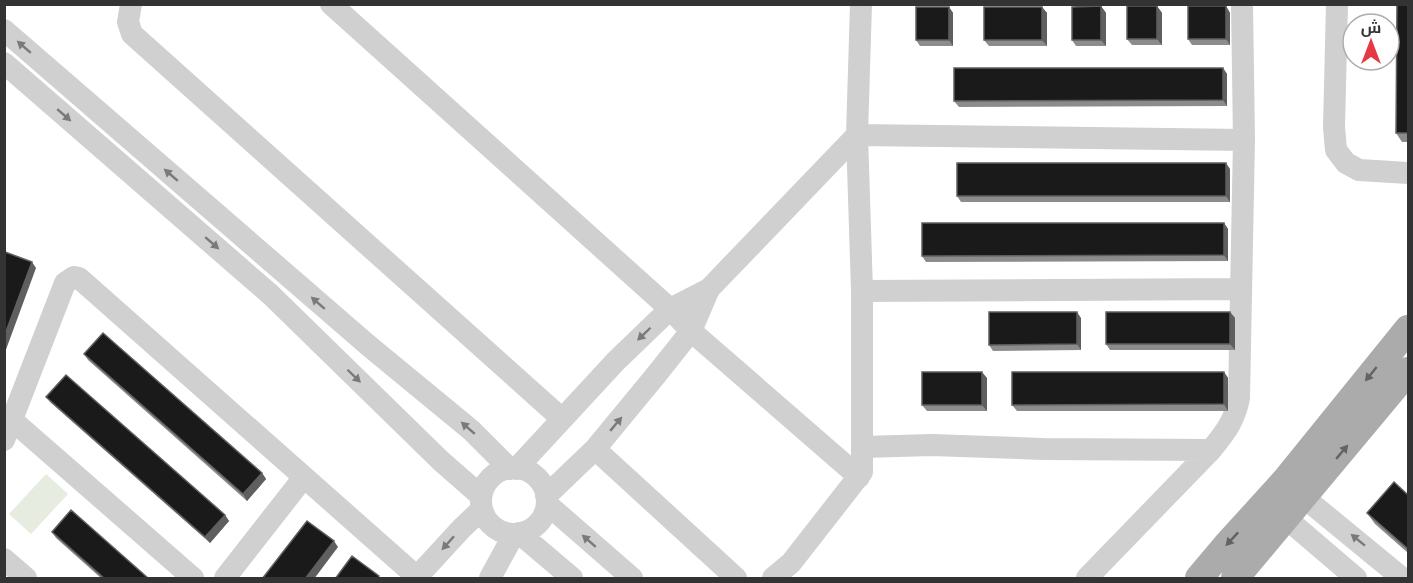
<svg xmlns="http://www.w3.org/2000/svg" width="1413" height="583" font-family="'Work Sans',Cairo,sans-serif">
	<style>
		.green { fill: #e6ecdf }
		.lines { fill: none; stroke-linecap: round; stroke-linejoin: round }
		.minor { stroke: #d0d0d0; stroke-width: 22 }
		.major { stroke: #ababab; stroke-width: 28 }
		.wall { fill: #8c8c8c }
		.shaded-wall { fill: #5f5f5f }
		.building { fill: #1a1a1a; stroke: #5f5f5f; stroke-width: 1.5 }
		.oneway { fill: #7a7a7a }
		.oneway2 { fill: #636363 }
	</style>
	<rect width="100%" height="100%" fill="#fff"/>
	<path class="green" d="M 46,474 L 68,494 L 31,534 L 9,514 Z"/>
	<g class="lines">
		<path class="minor" d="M 131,4 L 128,22 L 132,34 L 561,418
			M 331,4 L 670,309 L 691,331 L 859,477
			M 1337,4 L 1334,127 L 1336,150 L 1346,163 L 1359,170 L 1408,173
			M 4,30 L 369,346 L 471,430 L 510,469
			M 4,63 L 271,295 L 441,461 L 481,496
			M 862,291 L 1240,289
			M 12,420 L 193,578
			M 4,440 L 65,283 L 74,277 L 79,278 L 417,577
			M 863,447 L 932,445 L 1043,449 L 1211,450
			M 595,449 L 736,578
			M481 501a33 33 0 1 1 66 0a33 33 0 1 1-66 0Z
			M 516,469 L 616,361 L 670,309 L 709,289 L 857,135 L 1244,140
			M 1290,486 L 1402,578
			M 546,496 L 595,449 L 656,375 L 691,331 L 709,289
			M 547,504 L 632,578
			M 1273,507 L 1356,578
			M 519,533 L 572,578
			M 4,559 L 26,578
			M 225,578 L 304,477
			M 416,578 L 462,528 L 482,509
			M 490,578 L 514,534
			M 773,578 L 791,563 L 862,472 L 862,291 L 857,135 L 861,4
			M 1087,578 L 1211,450 C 1225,433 1235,420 1239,398 L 1244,140 L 1242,4"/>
		<path class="major" d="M 1199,578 L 1226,546 L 1285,481 L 1408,329
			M 1235,578 L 1408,371"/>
	</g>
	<path class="wall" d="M 1408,4 L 1408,142 L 1402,142 L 1396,133 Z
		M 1101,6 L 1106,13 L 1106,46 L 1076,46 L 1072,40 Z
		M 1157,6 L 1162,13 L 1162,45 L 1132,45 L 1127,39 Z
		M 1226,6 L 1230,13 L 1230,45 L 1192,45 L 1188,39 Z
		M 949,7 L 953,13 L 953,46 L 920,46 L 916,40 Z
		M 1042,7 L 1047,13 L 1047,46 L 989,46 L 984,40 Z
		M 1223,68 L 1227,74 L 1227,106 L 959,107 L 954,101 Z
		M 1230,169 L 1230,202 L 961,202 L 957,196 Z
		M 1224,223 L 1228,229 L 1228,261 L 926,262 L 922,256 Z
		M 1230,312 L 1235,318 L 1235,350 L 1110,350 L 1106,344 Z
		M 1081,318 L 1081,350 L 993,351 L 989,345 Z
		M 84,354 L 262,473 L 266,479 L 247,501 L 88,360 Z
		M 1224,372 L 1228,378 L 1228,411 L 1017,411 L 1012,405 Z
		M 987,378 L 987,411 L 927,411 L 922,405 Z
		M 46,397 L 225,515 L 229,521 L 210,543 L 51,403 Z
		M 1408,495 L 1408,553 L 1375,524 L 1367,513 Z
		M 52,532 L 149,579 L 102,579 L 56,538 Z"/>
	<path class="shaded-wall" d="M 1101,6 L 1106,13 L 1106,46 L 1101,40 Z
		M 1157,6 L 1162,13 L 1162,45 L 1157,39 Z
		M 1226,6 L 1230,13 L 1230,45 L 1226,39 Z
		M 949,7 L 953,13 L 953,46 L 949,40 Z
		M 1042,7 L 1047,13 L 1047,46 L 1042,40 Z
		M 1223,68 L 1227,74 L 1227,106 L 1223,100 Z
		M 1226,163 L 1230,169 L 1230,202 L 1226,196 Z
		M 1224,223 L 1228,229 L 1228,261 L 1224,255 Z
		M 32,262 L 36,268 L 4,355 L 4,337 Z
		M 1077,312 L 1081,318 L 1081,350 L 1077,344 Z
		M 1230,312 L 1235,318 L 1235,350 L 1230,344 Z
		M 982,372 L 987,378 L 987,411 L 982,405 Z
		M 1224,372 L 1228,378 L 1228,411 L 1224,404 Z
		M 262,473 L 266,479 L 247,501 L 243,494 Z
		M 225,515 L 229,521 L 210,543 L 205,537 Z
		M 334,541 L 338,547 L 314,579 L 305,579 Z"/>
	<path class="building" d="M 1397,4 L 1408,4 L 1408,133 L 1396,133 Z
		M 1101,6 L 1101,40 L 1072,40 L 1072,7 Z
		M 1127,6 L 1157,6 L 1157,39 L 1127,39 Z
		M 1188,6 L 1226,6 L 1226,39 L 1188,39 Z
		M 916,7 L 949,7 L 949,40 L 916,40 Z
		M 984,7 L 1042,7 L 1042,40 L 984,40 Z
		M 954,68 L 1223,68 L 1223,100 L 954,101 Z
		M 957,163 L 1226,163 L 1226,196 L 957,196 Z
		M 922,223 L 1224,223 L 1224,255 L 922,256 Z
		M 5,252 L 32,262 L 4,337 L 4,253 Z
		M 989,312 L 1077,312 L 1077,344 L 989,345 Z
		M 1106,312 L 1230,312 L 1230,344 L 1106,344 Z
		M 103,333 L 262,473 L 243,494 L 84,354 Z
		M 922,372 L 982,372 L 982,405 L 922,405 Z
		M 1012,372 L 1224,372 L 1224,404 L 1012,405 Z
		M 66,375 L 225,515 L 205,537 L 46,397 Z
		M 1394,482 L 1408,495 L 1408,549 L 1367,513 Z
		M 71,510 L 149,579 L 105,579 L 52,532 Z
		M 307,521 L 334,541 L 305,579 L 262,579 Z
		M 352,556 L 379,576 L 378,579 L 335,579 Z"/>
	<defs><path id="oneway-solid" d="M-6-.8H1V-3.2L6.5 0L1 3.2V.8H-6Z" transform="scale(1.5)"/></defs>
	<g class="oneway">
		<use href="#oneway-solid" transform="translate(24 47) rotate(-139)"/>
		<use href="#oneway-solid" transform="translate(64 115) rotate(41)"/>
		<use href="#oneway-solid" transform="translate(171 175) rotate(-139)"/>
		<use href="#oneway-solid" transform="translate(212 243) rotate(41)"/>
		<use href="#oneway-solid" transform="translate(318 303) rotate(-139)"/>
		<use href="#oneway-solid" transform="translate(644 334) rotate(136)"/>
		<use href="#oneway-solid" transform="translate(354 376) rotate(44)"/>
		<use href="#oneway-solid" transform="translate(616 424) rotate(-50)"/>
		<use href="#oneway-solid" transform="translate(468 428) rotate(-139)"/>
		<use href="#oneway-solid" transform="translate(1358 540) rotate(-141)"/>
		<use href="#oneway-solid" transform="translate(589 541) rotate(-139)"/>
		<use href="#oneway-solid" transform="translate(448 543) rotate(132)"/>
	</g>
	<g class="oneway2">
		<use href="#oneway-solid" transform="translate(1371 374) rotate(129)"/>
		<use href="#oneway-solid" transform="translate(1342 452) rotate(-50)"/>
		<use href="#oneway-solid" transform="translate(1232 539) rotate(133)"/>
	</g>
	<rect width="1413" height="583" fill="none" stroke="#333333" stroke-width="12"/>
	<g transform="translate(1371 42)"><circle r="28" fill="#ffffff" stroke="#adadad" stroke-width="1.5"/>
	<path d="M0-4.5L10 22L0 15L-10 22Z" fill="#e63946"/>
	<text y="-9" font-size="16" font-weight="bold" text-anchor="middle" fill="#333333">ش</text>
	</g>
</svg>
